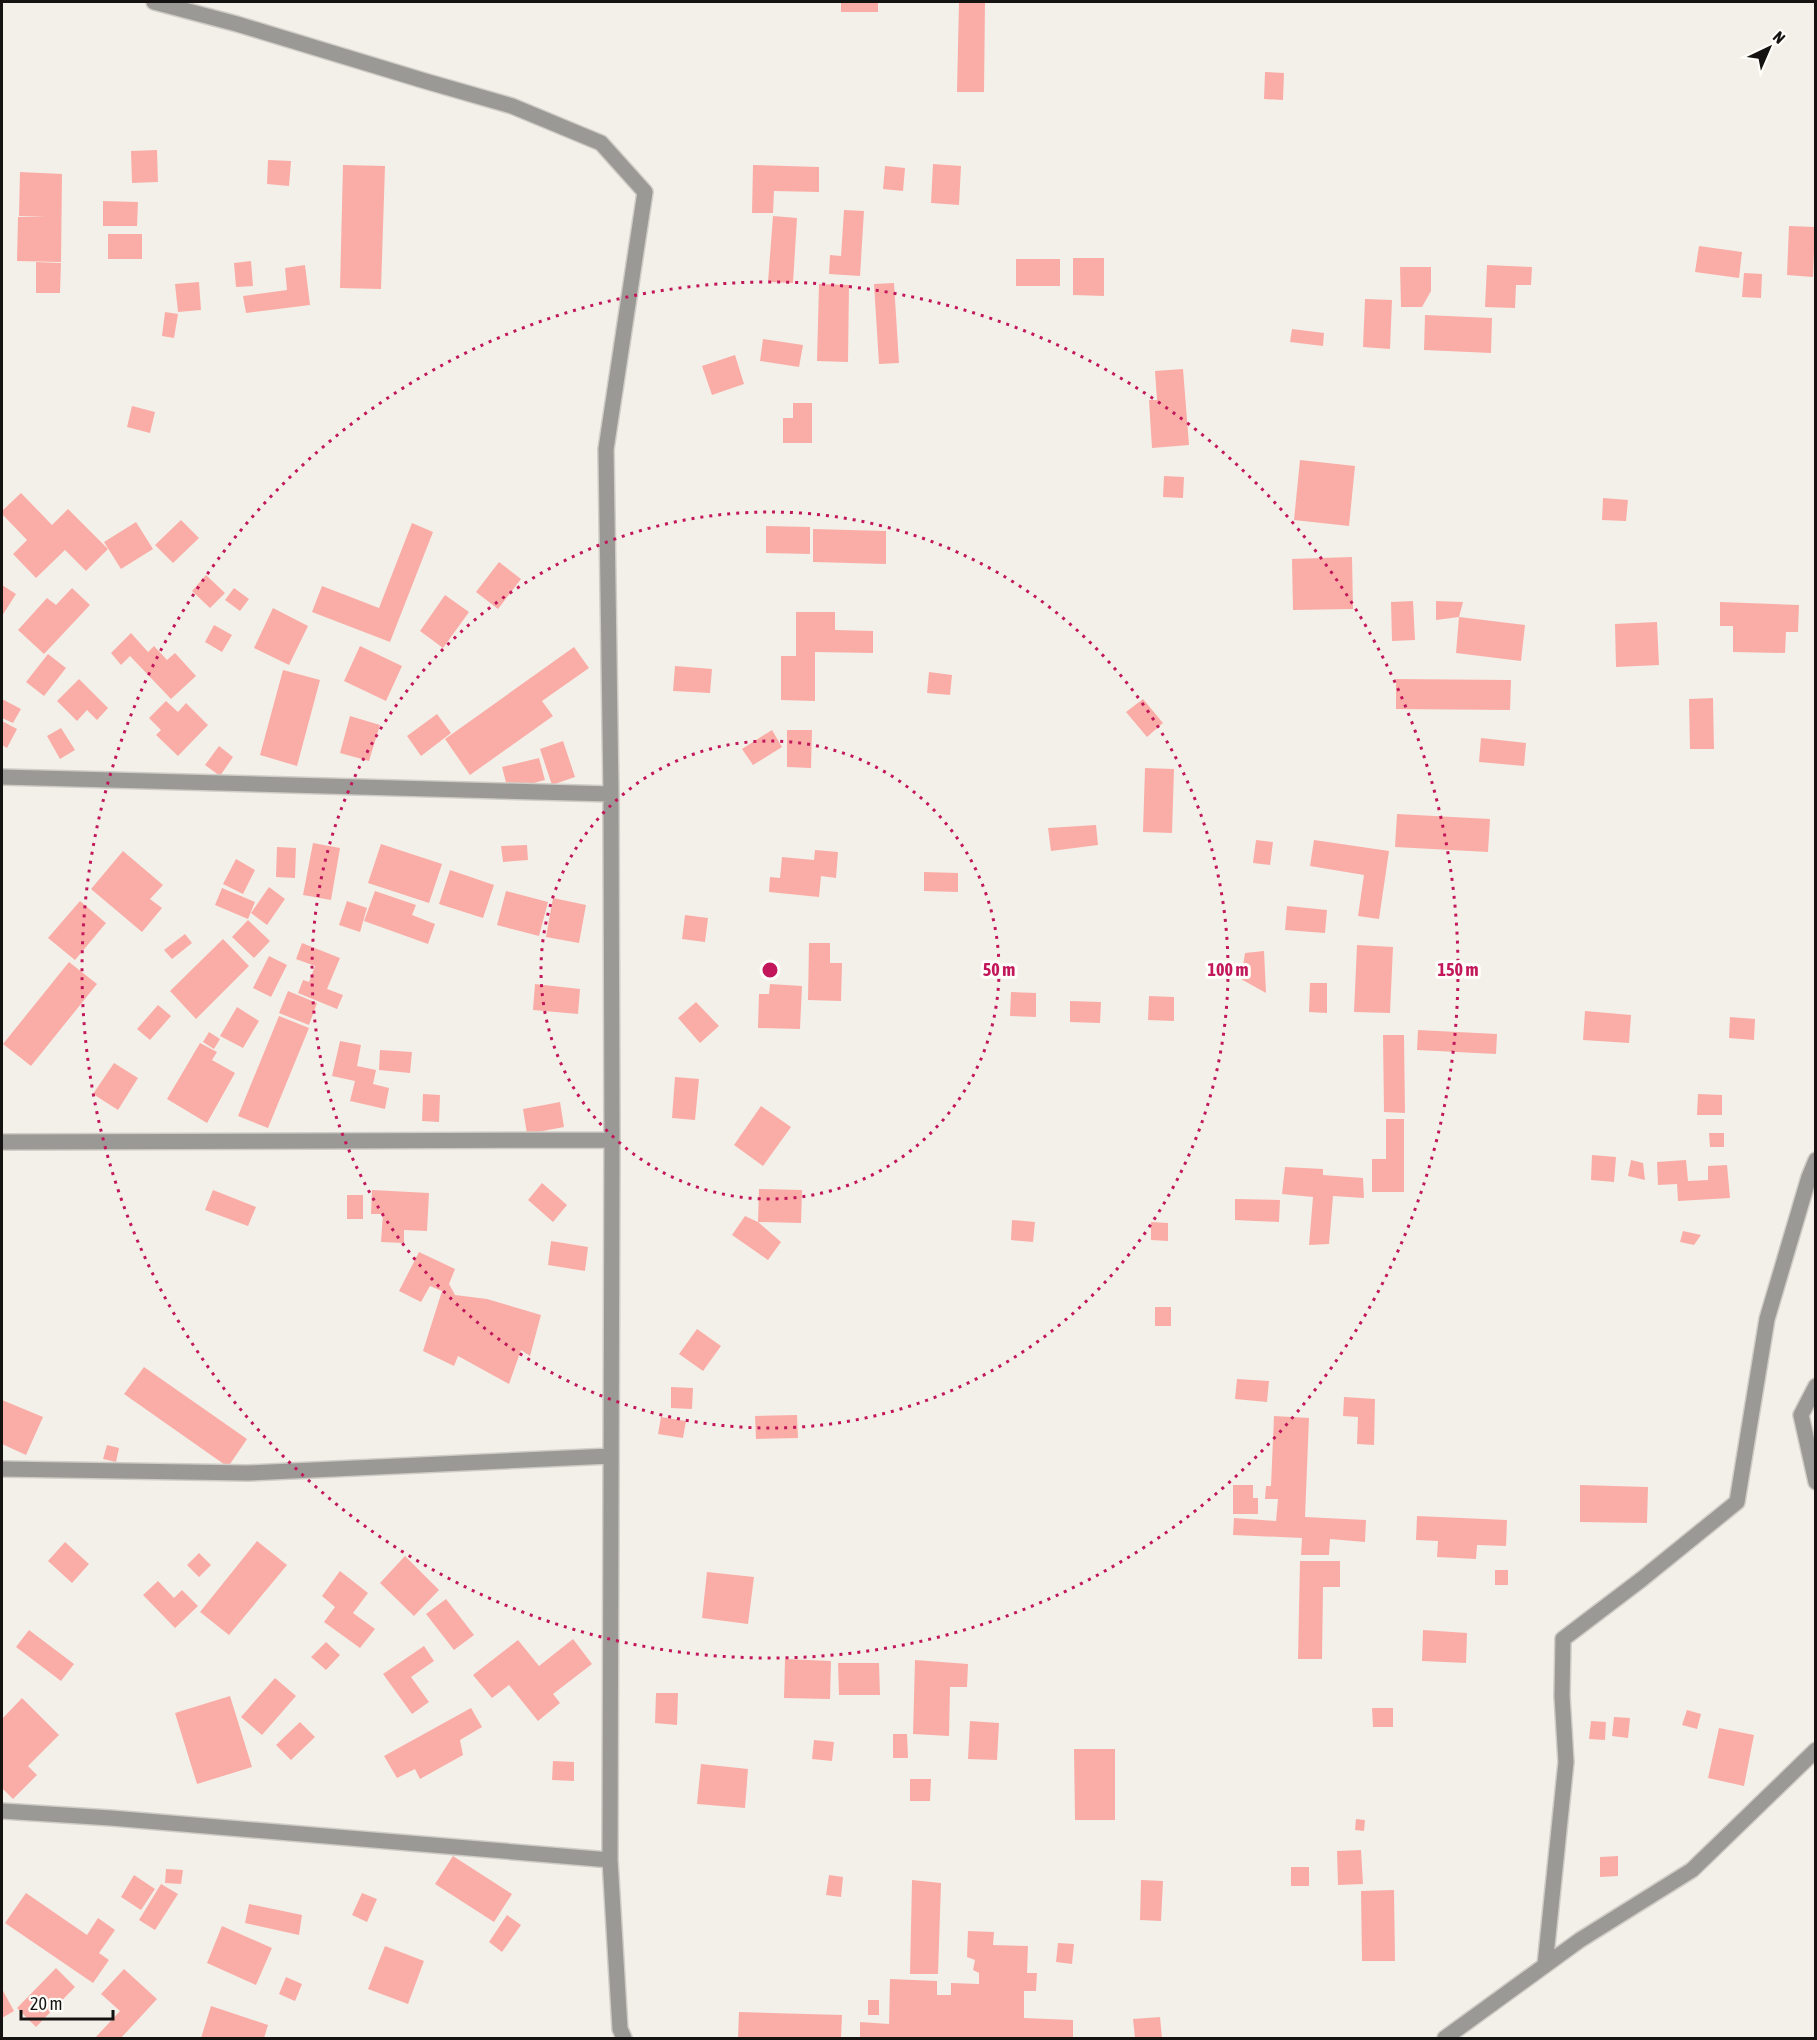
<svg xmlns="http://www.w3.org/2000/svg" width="1817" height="2040" font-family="'Asap Condensed',sans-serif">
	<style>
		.building { fill: #faada7 }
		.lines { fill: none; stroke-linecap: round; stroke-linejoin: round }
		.street-casing { stroke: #cfcdc6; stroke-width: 18 }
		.street { stroke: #9b9996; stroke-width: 15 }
		.ring { fill: none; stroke: #c2185b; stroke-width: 3; stroke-dasharray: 3 6 }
		.centre { fill: #c2185b; stroke: #fffdf9; stroke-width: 3 }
		.ring-label { font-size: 18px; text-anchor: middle; font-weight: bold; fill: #c2185b; stroke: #fffdf9; stroke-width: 6; stroke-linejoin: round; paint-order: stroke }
	</style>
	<rect width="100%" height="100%" fill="#f3f0e9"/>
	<path class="building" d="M 841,2 L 878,2 L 878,12 L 841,12 Z
		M 959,2 L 985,2 L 984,92 L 957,92 Z
		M 1265,72 L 1284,73 L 1283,100 L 1264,99 Z
		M 157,150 L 158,182 L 132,183 L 131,151 Z
		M 268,160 L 291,161 L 289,186 L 267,184 Z
		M 933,164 L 961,166 L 959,205 L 931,203 Z
		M 343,165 L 385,166 L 381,289 L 340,288 Z
		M 753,165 L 819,167 L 819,192 L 774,191 L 773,213 L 752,213 Z
		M 885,166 L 905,168 L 903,191 L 883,189 Z
		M 20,172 L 62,174 L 61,262 L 17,261 L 18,217 L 46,217 L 19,216 Z
		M 103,201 L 138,202 L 137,226 L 103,226 Z
		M 844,210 L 864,211 L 860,276 L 829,274 L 830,255 L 841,256 Z
		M 773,216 L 797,218 L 793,283 L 768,282 Z
		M 1789,226 L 1815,227 L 1813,277 L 1787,275 Z
		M 108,234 L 142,234 L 142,259 L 108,259 Z
		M 1699,246 L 1742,252 L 1739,278 L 1695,272 Z
		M 1073,258 L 1104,258 L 1104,296 L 1073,295 Z
		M 1016,259 L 1060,259 L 1060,286 L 1016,286 Z
		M 251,261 L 253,286 L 236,287 L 234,263 Z
		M 36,262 L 61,263 L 60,293 L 36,293 Z
		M 305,265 L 310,305 L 246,313 L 243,296 L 287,290 L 285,268 Z
		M 1487,265 L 1532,267 L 1531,285 L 1516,285 L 1515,308 L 1485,307 Z
		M 1400,267 L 1431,267 L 1431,291 L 1422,307 L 1401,307 Z
		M 1744,273 L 1762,274 L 1761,298 L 1742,297 Z
		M 199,282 L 201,310 L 178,312 L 175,284 Z
		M 894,283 L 899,363 L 879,364 L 874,284 Z
		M 819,284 L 849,285 L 848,362 L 817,361 Z
		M 1365,299 L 1392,300 L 1390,349 L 1363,347 Z
		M 165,312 L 178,314 L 174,338 L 162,336 Z
		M 1425,315 L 1492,318 L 1491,353 L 1424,350 Z
		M 1292,329 L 1324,333 L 1323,346 L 1290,342 Z
		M 763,339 L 803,345 L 799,367 L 760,361 Z
		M 735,355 L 744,384 L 712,395 L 702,366 Z
		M 1183,369 L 1189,445 L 1152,448 L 1149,400 L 1157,400 L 1155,371 Z
		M 793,403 L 812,403 L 812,443 L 783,443 L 783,418 L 793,418 Z
		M 132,406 L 155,412 L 150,433 L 127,427 Z
		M 1300,460 L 1355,466 L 1349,526 L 1294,520 Z
		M 1164,476 L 1184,477 L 1183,498 L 1163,497 Z
		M 21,493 L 52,525 L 68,509 L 108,549 L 86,571 L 65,550 L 36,578 L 13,554 L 27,540 L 2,514 L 2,511 Z
		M 1603,498 L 1628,500 L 1626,521 L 1602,520 Z
		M 181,520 L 199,538 L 173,563 L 155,545 Z
		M 136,522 L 153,549 L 121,569 L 104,542 Z
		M 412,523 L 433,532 L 390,642 L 312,612 L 322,586 L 379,608 Z
		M 766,526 L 810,527 L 810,554 L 766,553 Z
		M 813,529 L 886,531 L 886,564 L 813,562 Z
		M 1352,557 L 1353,609 L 1293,610 L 1292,559 Z
		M 499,562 L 521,579 L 498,609 L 476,592 Z
		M 206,575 L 225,593 L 210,608 L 192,591 Z
		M 2,585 L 16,594 L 2,616 Z
		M 72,588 L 90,605 L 44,654 L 18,630 L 47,598 L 56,605 Z
		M 234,588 L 249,599 L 240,611 L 225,600 Z
		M 445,595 L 469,612 L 443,648 L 420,631 Z
		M 1413,601 L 1415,640 L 1392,641 L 1391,602 Z
		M 1436,601 L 1463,602 L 1459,617 L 1525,625 L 1521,661 L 1456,653 L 1459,617 L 1436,620 Z
		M 1720,602 L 1799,605 L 1798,632 L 1786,632 L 1785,653 L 1733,652 L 1733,626 L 1720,626 Z
		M 273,608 L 308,626 L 289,665 L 254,648 Z
		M 796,612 L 835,612 L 835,630 L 873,631 L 873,653 L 815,652 L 815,701 L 781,700 L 781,656 L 796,656 Z
		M 1657,622 L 1659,665 L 1616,667 L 1615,624 Z
		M 214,625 L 232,635 L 222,652 L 205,642 Z
		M 131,633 L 148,652 L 154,646 L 167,660 L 175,653 L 196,676 L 171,699 L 130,656 L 121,665 L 111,653 Z
		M 360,646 L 402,666 L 386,701 L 344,681 Z
		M 574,647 L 589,668 L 542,701 L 553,716 L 470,775 L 445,739 Z
		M 48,654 L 66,668 L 44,696 L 26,682 Z
		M 675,666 L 712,669 L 710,693 L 673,691 Z
		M 283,670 L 320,680 L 297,766 L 260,755 Z
		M 929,672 L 952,675 L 950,695 L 927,693 Z
		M 79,679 L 108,708 L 97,720 L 87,710 L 77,721 L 57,701 Z
		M 1396,679 L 1511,680 L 1510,710 L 1396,709 Z
		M 1713,698 L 1714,749 L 1690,749 L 1689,699 Z
		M 2,699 L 21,709 L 13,723 L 2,718 Z
		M 1143,699 L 1163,723 L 1147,737 L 1126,712 Z
		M 166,701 L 178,712 L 186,703 L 208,725 L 178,756 L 156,735 L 161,730 L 149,718 Z
		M 437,714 L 451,733 L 421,756 L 407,736 Z
		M 350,716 L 380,725 L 369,761 L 340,753 Z
		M 2,721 L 17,729 L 7,748 L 2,745 Z
		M 61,728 L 75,750 L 60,759 L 47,736 Z
		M 772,730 L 782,747 L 753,765 L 742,749 Z
		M 787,730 L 812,730 L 811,768 L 787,767 Z
		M 1481,738 L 1526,743 L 1524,766 L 1479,762 Z
		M 563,741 L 575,777 L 552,785 L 540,749 Z
		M 219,746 L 233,757 L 220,776 L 205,765 Z
		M 539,758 L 545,780 L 508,790 L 502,767 Z
		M 1145,768 L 1174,769 L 1172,833 L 1143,832 Z
		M 1397,814 L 1490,819 L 1488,852 L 1395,847 Z
		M 1096,825 L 1098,845 L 1051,851 L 1048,828 Z
		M 1256,840 L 1273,842 L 1270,865 L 1253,863 Z
		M 1314,840 L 1389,851 L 1379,919 L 1358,916 L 1364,875 L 1310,866 Z
		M 313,843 L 340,848 L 331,900 L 303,895 Z
		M 381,844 L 442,864 L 429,903 L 368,883 Z
		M 527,845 L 528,860 L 503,862 L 501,846 Z
		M 277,847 L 296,848 L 295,878 L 276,877 Z
		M 815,850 L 838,852 L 836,878 L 821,876 L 819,897 L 769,892 L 770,877 L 780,878 L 782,857 L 814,860 Z
		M 123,851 L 163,885 L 150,899 L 162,908 L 142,932 L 91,889 Z
		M 236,859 L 255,870 L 243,894 L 223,884 Z
		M 450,870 L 494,885 L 483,918 L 439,904 Z
		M 924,872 L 958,873 L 958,892 L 924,891 Z
		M 269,887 L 285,899 L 267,925 L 251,913 Z
		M 222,888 L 255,902 L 248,919 L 215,905 Z
		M 375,891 L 416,905 L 412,915 L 435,924 L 428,944 L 364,921 Z
		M 506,891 L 548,902 L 539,936 L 497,925 Z
		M 553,898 L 586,905 L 579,943 L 546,937 Z
		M 80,901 L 106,923 L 75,960 L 48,938 Z
		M 347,901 L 367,908 L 360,932 L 339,925 Z
		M 1287,906 L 1327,910 L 1325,933 L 1285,930 Z
		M 685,915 L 708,918 L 705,942 L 682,939 Z
		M 248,920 L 270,941 L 254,958 L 232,937 Z
		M 185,934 L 192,943 L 172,959 L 164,950 Z
		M 223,939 L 249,966 L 196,1019 L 170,991 Z
		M 302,943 L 340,958 L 327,989 L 343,995 L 337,1009 L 298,993 L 303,980 L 309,982 L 315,966 L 296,959 Z
		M 809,943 L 830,943 L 830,963 L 842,963 L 841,1001 L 808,1000 Z
		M 1357,945 L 1393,947 L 1390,1013 L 1354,1012 Z
		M 1264,951 L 1266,993 L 1241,979 L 1245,953 Z
		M 269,956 L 287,965 L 271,997 L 253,988 Z
		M 69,962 L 97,984 L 31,1066 L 3,1044 Z
		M 1310,983 L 1327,983 L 1327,1013 L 1309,1012 Z
		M 535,984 L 580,989 L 578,1014 L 533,1010 Z
		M 770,984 L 802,986 L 800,1029 L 758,1028 L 759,994 L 769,994 Z
		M 288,991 L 317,1003 L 309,1025 L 279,1013 Z
		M 1011,992 L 1036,993 L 1036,1017 L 1010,1016 Z
		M 1149,996 L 1174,997 L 1174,1021 L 1148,1020 Z
		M 1070,1001 L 1101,1002 L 1100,1023 L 1070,1022 Z
		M 696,1002 L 719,1026 L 700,1043 L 678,1018 Z
		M 158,1005 L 171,1016 L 150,1040 L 137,1029 Z
		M 237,1007 L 259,1021 L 243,1048 L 220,1036 Z
		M 1585,1011 L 1631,1015 L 1629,1043 L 1583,1040 Z
		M 279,1016 L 309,1028 L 268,1128 L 238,1116 Z
		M 1730,1017 L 1755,1019 L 1754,1040 L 1729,1038 Z
		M 1418,1030 L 1497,1034 L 1496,1054 L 1417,1050 Z
		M 209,1032 L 220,1039 L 214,1049 L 203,1042 Z
		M 1383,1035 L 1404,1035 L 1405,1113 L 1384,1112 Z
		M 340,1041 L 361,1045 L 357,1066 L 376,1070 L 373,1084 L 389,1088 L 385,1109 L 350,1101 L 355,1081 L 332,1076 Z
		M 200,1043 L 217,1052 L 212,1060 L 235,1073 L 207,1123 L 167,1099 Z
		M 380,1050 L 412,1052 L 410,1073 L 379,1070 Z
		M 114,1063 L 138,1078 L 118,1110 L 93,1094 Z
		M 675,1077 L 699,1079 L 695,1120 L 672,1118 Z
		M 423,1094 L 440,1095 L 439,1122 L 422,1121 Z
		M 1698,1094 L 1722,1095 L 1722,1115 L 1697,1115 Z
		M 560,1102 L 564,1127 L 527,1134 L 523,1109 Z
		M 761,1106 L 791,1127 L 763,1166 L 734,1145 Z
		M 1386,1119 L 1404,1119 L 1404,1192 L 1372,1192 L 1372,1159 L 1386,1159 Z
		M 1709,1133 L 1724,1133 L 1724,1147 L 1710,1147 Z
		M 1592,1155 L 1616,1157 L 1614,1182 L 1591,1180 Z
		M 1631,1160 L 1643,1163 L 1645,1180 L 1628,1176 Z
		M 1686,1160 L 1688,1181 L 1708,1180 L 1708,1166 L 1727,1165 L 1730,1198 L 1678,1201 L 1677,1184 L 1658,1185 L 1657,1162 Z
		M 1285,1167 L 1323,1169 L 1323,1175 L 1363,1178 L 1364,1198 L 1333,1196 L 1329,1244 L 1309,1245 L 1313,1197 L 1282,1194 Z
		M 542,1183 L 567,1205 L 553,1222 L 528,1200 Z
		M 759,1189 L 802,1190 L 801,1223 L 758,1222 Z
		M 213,1190 L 256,1207 L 248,1226 L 205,1210 Z
		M 372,1190 L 429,1193 L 427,1231 L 404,1230 L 404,1243 L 381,1242 L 383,1214 L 371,1214 Z
		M 347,1195 L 363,1195 L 363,1219 L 347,1219 Z
		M 1235,1199 L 1280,1200 L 1279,1222 L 1235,1220 Z
		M 745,1216 L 758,1222 L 781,1242 L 768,1260 L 732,1235 Z
		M 1012,1220 L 1035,1222 L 1033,1242 L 1011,1240 Z
		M 1151,1222 L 1168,1223 L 1168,1241 L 1151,1240 Z
		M 1683,1231 L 1701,1235 L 1694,1245 L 1680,1242 Z
		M 551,1241 L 588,1247 L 585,1271 L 548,1265 Z
		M 419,1252 L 455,1269 L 449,1284 L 455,1295 L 487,1299 L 541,1315 L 530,1356 L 521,1350 L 509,1384 L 458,1356 L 454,1366 L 423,1351 L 442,1291 L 430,1286 L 421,1302 L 399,1291 Z
		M 1155,1307 L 1171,1307 L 1171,1326 L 1155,1326 Z
		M 697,1329 L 721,1346 L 703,1371 L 679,1354 Z
		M 144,1367 L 247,1439 L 228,1467 L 124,1394 Z
		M 1237,1379 L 1269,1381 L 1267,1402 L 1235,1399 Z
		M 671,1387 L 693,1388 L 692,1409 L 671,1408 Z
		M 1344,1397 L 1375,1399 L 1374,1445 L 1357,1444 L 1358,1417 L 1343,1416 Z
		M 2,1400 L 43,1417 L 26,1455 L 2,1444 Z
		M 797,1415 L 798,1438 L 756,1439 L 755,1416 Z
		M 1274,1416 L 1309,1418 L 1305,1517 L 1366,1520 L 1365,1542 L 1330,1539 L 1329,1555 L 1301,1555 L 1302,1538 L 1233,1535 L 1234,1518 L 1276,1521 L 1278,1499 L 1265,1499 L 1266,1486 L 1271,1486 Z
		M 661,1417 L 686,1421 L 683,1438 L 658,1434 Z
		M 107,1445 L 119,1448 L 116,1462 L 103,1459 Z
		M 1233,1485 L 1253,1485 L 1253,1498 L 1258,1498 L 1258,1514 L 1233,1514 Z
		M 1580,1485 L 1648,1487 L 1647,1523 L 1580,1522 Z
		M 1417,1516 L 1507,1520 L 1506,1546 L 1477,1545 L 1476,1559 L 1437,1557 L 1438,1541 L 1416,1540 Z
		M 257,1541 L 287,1565 L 229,1635 L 200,1612 Z
		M 65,1542 L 89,1564 L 72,1583 L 48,1561 Z
		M 199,1553 L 211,1565 L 199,1577 L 187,1565 Z
		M 405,1556 L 439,1590 L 414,1616 L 380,1583 Z
		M 1300,1561 L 1340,1561 L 1340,1587 L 1323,1587 L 1322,1659 L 1298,1659 Z
		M 1495,1570 L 1508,1570 L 1508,1585 L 1495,1585 Z
		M 340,1571 L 368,1593 L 353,1613 L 375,1629 L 360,1648 L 324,1622 L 335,1607 L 322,1596 Z
		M 707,1572 L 754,1577 L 748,1624 L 702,1618 Z
		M 158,1581 L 174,1598 L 182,1590 L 198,1606 L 175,1628 L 143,1595 Z
		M 446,1599 L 474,1635 L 454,1650 L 426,1614 Z
		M 29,1630 L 74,1664 L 61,1681 L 16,1647 Z
		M 1423,1630 L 1467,1633 L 1466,1663 L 1422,1661 Z
		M 573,1639 L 592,1664 L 553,1694 L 560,1703 L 538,1721 L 509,1685 L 492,1698 L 473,1675 L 518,1640 L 539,1666 Z
		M 326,1642 L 340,1655 L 326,1670 L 311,1657 Z
		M 424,1646 L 434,1661 L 411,1677 L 429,1702 L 412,1714 L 383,1674 Z
		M 785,1659 L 831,1661 L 830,1699 L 784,1698 Z
		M 915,1660 L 968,1664 L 967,1687 L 950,1687 L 949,1736 L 913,1734 Z
		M 838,1663 L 879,1663 L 880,1695 L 839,1695 Z
		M 275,1678 L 296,1696 L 262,1735 L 241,1717 Z
		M 656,1693 L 678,1693 L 677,1725 L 655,1723 Z
		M 230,1696 L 252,1767 L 197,1784 L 175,1713 Z
		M 22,1698 L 59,1735 L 28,1766 L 37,1775 L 13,1799 L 2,1788 L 2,1719 Z
		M 471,1708 L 482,1727 L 460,1740 L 463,1755 L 420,1779 L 415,1769 L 397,1778 L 384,1756 Z
		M 1372,1708 L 1393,1708 L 1393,1727 L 1373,1727 Z
		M 1687,1710 L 1701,1714 L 1697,1729 L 1682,1725 Z
		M 1614,1717 L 1630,1718 L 1628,1738 L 1612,1736 Z
		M 970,1721 L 999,1723 L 997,1760 L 968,1759 Z
		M 1591,1721 L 1606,1722 L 1605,1740 L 1589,1739 Z
		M 300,1722 L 315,1737 L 291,1760 L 276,1745 Z
		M 1719,1728 L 1754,1735 L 1744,1786 L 1708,1778 Z
		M 893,1734 L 907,1734 L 908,1758 L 893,1758 Z
		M 814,1740 L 834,1742 L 832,1761 L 812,1759 Z
		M 1074,1749 L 1115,1749 L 1115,1820 L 1075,1820 Z
		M 553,1761 L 574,1762 L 574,1781 L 552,1780 Z
		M 701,1764 L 748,1769 L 745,1808 L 697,1804 Z
		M 910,1779 L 931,1779 L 930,1801 L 910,1801 Z
		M 1356,1819 L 1365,1820 L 1364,1831 L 1355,1830 Z
		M 1361,1850 L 1363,1884 L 1338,1885 L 1337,1851 Z
		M 453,1856 L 512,1894 L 494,1922 L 435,1884 Z
		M 1618,1856 L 1618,1876 L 1600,1877 L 1600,1857 Z
		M 1291,1867 L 1309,1867 L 1309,1886 L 1291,1886 Z
		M 166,1869 L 183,1870 L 181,1884 L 165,1883 Z
		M 134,1875 L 155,1889 L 141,1910 L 121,1897 Z
		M 829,1875 L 843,1877 L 841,1897 L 826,1895 Z
		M 912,1880 L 941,1883 L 938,1974 L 910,1974 Z
		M 1141,1880 L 1163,1881 L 1161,1921 L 1140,1920 Z
		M 161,1884 L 178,1894 L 155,1930 L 139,1920 Z
		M 1394,1890 L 1395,1961 L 1362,1961 L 1361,1891 Z
		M 26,1893 L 87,1935 L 98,1918 L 115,1930 L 99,1953 L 109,1960 L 93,1983 L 5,1923 Z
		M 362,1893 L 377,1899 L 367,1922 L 352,1915 Z
		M 249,1904 L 302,1915 L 299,1935 L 245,1923 Z
		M 507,1915 L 521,1925 L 502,1952 L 489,1942 Z
		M 222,1926 L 272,1948 L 256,1985 L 207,1963 Z
		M 968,1931 L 994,1932 L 993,1945 L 1028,1946 L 1027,1973 L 1037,1973 L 1036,1991 L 1024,1991 L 1024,2018 L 1073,2020 L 1073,2038 L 860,2038 L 860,2022 L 889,2024 L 890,1979 L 937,1981 L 937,1995 L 951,1995 L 951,1983 L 979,1984 L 979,1973 L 973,1970 L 975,1960 L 967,1957 Z
		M 1058,1943 L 1074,1944 L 1072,1964 L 1056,1962 Z
		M 385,1946 L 424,1961 L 408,2004 L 368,1989 Z
		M 56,1968 L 75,1987 L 36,2027 L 17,2008 Z
		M 124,1969 L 157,1999 L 121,2038 L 95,2038 L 120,2011 L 101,1994 Z
		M 286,1977 L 302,1984 L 295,2001 L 279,1994 Z
		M 2,1989 L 14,2011 L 2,2018 Z
		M 868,2000 L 879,2000 L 879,2015 L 868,2015 Z
		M 211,2006 L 268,2025 L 264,2038 L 201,2038 Z
		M 739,2012 L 842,2015 L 841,2038 L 738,2038 Z
		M 1160,2017 L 1162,2038 L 1135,2038 L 1133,2019 Z"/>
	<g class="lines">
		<defs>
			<path id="street" d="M 154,2 L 237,24 L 425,81 L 512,106 L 601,143 L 645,192 L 606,449 L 611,794 L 612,1140 L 610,1860 L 620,2029 L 624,2038
				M 2,777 L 611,794
				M 2,1142 L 612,1140
				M 1816,1386 L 1801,1415 L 1816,1482
				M 2,1469 L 248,1473 L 610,1456
				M 2,1811 L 111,1818 L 610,1860
				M 1545,1965 L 1566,1762 L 1562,1696 L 1563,1639 L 1642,1579 L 1737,1502 L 1767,1319 L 1809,1177 L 1816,1160
				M 1445,2038 L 1580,1940 L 1692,1870 L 1816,1750"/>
		</defs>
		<use href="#street" class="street-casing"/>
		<use href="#street" class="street"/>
	</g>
	<g class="ring">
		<circle cx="770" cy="970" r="229"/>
		<circle cx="770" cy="970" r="458"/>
		<circle cx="770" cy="970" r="688"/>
	</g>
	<circle cx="770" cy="970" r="9" class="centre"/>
	<g class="ring-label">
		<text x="999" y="976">50 m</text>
		<text x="1228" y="976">100 m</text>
		<text x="1458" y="976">150 m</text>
	</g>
	<rect width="1817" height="2040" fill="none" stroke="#141311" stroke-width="6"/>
	<g transform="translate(1769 48) rotate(44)" stroke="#fffdf9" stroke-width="4.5" paint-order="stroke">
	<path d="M0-4.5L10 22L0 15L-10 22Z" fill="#141311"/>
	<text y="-9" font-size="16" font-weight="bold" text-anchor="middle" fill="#141311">N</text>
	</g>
	<path d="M21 2010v9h92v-9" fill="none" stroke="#141311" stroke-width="3"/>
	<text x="30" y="2010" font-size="18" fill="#141311" stroke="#fffdf9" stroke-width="4.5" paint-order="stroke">20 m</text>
</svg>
